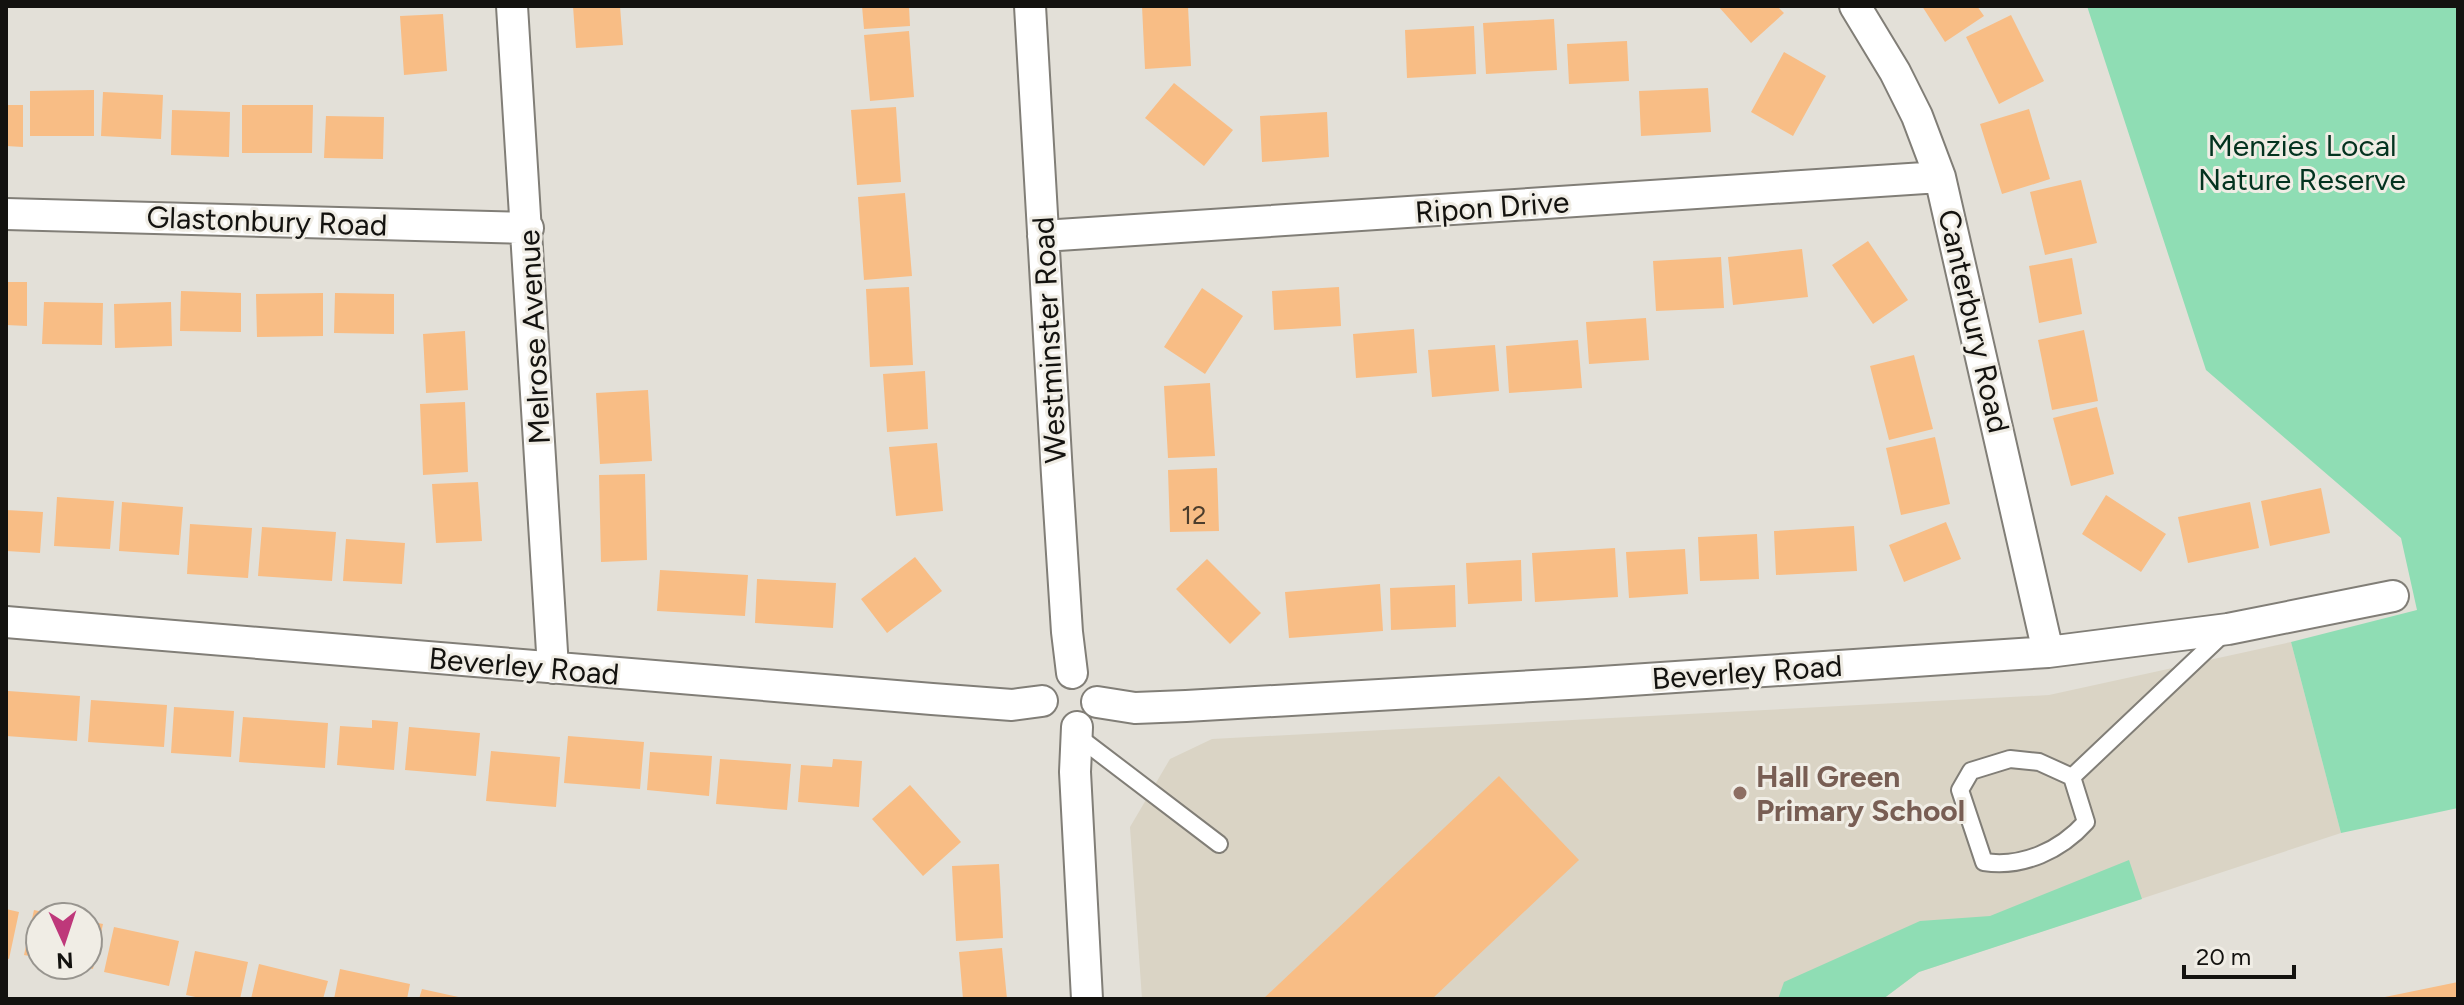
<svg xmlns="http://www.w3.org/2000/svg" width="2464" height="1005" font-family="Figtree,sans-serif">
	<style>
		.built { fill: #dad4c5 }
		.green { fill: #8fddb4 }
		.building { fill: #f8bd85 }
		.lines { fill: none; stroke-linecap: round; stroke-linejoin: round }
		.lane-casing { stroke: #817e77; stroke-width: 20 }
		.street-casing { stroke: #817e77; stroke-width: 34 }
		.lane { stroke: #fff; stroke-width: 16 }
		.street { stroke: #fff; stroke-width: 30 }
		.education-dot { fill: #8d6e63; stroke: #f0ede5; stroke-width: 3 }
		.labels { text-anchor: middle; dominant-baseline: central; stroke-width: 6; stroke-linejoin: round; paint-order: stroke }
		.number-label { font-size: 26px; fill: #4c3d2c }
		.park-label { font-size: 30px; fill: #03331f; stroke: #f0ede5 }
		.street-label { font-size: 30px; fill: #13120f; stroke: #f0ede5 }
		.education-label { font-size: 30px; font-weight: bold; fill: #785e54; stroke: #f0ede5; text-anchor: start }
	</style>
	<rect width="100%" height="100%" fill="#e3e0d8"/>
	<path class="built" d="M 2291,642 L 2341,833 L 1919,972 L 1883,999 L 1142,999 L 1130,827 L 1170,759 L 1212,739 L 2049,695 Z"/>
	<path class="green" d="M 2087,6 L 2458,6 L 2458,808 L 2341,833 L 2291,642 L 2417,610 L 2401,538 L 2206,370 Z
		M 2129,860 L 2142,899 L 1919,972 L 1883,999 L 1778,999 L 1784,982 L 1920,921 L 1990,916 Z"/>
	<path class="building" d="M 573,6 L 620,6 L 623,45 L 576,48 Z
		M 862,6 L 909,6 L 910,26 L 864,29 Z
		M 1142,6 L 1188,6 L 1191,66 L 1145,69 Z
		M 1718,6 L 1777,6 L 1784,13 L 1751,43 Z
		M 1922,6 L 1977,6 L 1984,16 L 1945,42 Z
		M 443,14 L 447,71 L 404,75 L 400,16 Z
		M 2011,15 L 2044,81 L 1999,104 L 1966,37 Z
		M 1554,19 L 1557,70 L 1486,74 L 1483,23 Z
		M 1474,26 L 1476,74 L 1407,78 L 1405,30 Z
		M 909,31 L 914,97 L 870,101 L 864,35 Z
		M 1627,41 L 1629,81 L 1569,84 L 1567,44 Z
		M 1784,52 L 1826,76 L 1793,136 L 1751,112 Z
		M 1174,83 L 1233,130 L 1204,166 L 1145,118 Z
		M 1708,88 L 1711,132 L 1641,136 L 1639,91 Z
		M 94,90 L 94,136 L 30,136 L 30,91 Z
		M 103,92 L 163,95 L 161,139 L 101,136 Z
		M 6,105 L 23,105 L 23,147 L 6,146 Z
		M 242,105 L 313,105 L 312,153 L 242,153 Z
		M 896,107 L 901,182 L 857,185 L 851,110 Z
		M 2029,109 L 2050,179 L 2002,194 L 1980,124 Z
		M 172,110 L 230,112 L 229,157 L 171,155 Z
		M 1327,112 L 1329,157 L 1262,162 L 1260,116 Z
		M 326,116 L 384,117 L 383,159 L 324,158 Z
		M 2081,180 L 2097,243 L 2045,255 L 2030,192 Z
		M 905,193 L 912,276 L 864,280 L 858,197 Z
		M 1868,241 L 1908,300 L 1873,324 L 1832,265 Z
		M 1802,249 L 1808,297 L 1733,305 L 1728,257 Z
		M 1721,257 L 1724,308 L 1656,311 L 1653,261 Z
		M 2072,258 L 2082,314 L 2039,323 L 2029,266 Z
		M 6,282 L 27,282 L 27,326 L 6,325 Z
		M 909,287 L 913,365 L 870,367 L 866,289 Z
		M 1339,287 L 1341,326 L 1274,330 L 1272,291 Z
		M 1202,288 L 1243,316 L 1205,374 L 1164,347 Z
		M 181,291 L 241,293 L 241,332 L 180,331 Z
		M 323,293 L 323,336 L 257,337 L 256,294 Z
		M 335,293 L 394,294 L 394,334 L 334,333 Z
		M 44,302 L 103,303 L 102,345 L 42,344 Z
		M 171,302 L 172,346 L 115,348 L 114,304 Z
		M 1646,318 L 1649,360 L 1589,364 L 1586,322 Z
		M 1414,329 L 1417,373 L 1356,378 L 1353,334 Z
		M 2084,330 L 2098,401 L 2052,410 L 2038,340 Z
		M 465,331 L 468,390 L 426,393 L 423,334 Z
		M 1578,340 L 1582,388 L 1509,393 L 1506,346 Z
		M 1495,345 L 1499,391 L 1432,397 L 1428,350 Z
		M 1914,355 L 1933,429 L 1889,440 L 1870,366 Z
		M 925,371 L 928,429 L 887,432 L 883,374 Z
		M 1210,383 L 1215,456 L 1168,458 L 1164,386 Z
		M 648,390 L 652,461 L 600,464 L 596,393 Z
		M 465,402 L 468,472 L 423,475 L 420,404 Z
		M 2097,407 L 2114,474 L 2071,486 L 2053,418 Z
		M 1935,437 L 1950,504 L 1901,515 L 1886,448 Z
		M 937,443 L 943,511 L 896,516 L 889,447 Z
		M 1217,468 L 1219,531 L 1170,532 L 1168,470 Z
		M 645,474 L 647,560 L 601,562 L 599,475 Z
		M 478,482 L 482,541 L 436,543 L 432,484 Z
		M 2321,488 L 2330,533 L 2270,546 L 2261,501 Z
		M 2106,495 L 2166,534 L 2141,572 L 2082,534 Z
		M 57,497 L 114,501 L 110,549 L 54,546 Z
		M 122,502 L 183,507 L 179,555 L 119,551 Z
		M 2250,502 L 2259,548 L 2188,563 L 2178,517 Z
		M 6,510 L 43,512 L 40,553 L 6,551 Z
		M 1946,522 L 1961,559 L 1904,582 L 1889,545 Z
		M 190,524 L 252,528 L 248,578 L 187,574 Z
		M 1854,526 L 1857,571 L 1776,575 L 1774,531 Z
		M 262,527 L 336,532 L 332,581 L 258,576 Z
		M 1757,534 L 1759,579 L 1700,581 L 1698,537 Z
		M 346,539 L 405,543 L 402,584 L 343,581 Z
		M 1615,548 L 1618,597 L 1535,602 L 1532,553 Z
		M 1685,549 L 1688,594 L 1629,598 L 1626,552 Z
		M 915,557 L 942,591 L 887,633 L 861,599 Z
		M 1207,559 L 1261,613 L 1230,644 L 1176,589 Z
		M 1521,560 L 1522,601 L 1468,604 L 1466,563 Z
		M 660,570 L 748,575 L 745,616 L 657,611 Z
		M 757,579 L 836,583 L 833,628 L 755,623 Z
		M 1380,584 L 1383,631 L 1289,638 L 1285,592 Z
		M 1455,585 L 1456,627 L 1391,630 L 1390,588 Z
		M 8,691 L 80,696 L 77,741 L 6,736 Z
		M 91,700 L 167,705 L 164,747 L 88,742 Z
		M 174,707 L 234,711 L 231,757 L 171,753 Z
		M 243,717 L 328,723 L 325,768 L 239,762 Z
		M 372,720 L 398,722 L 394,770 L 337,765 L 340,726 L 372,728 Z
		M 409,727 L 480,733 L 476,776 L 405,770 Z
		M 568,736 L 644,742 L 640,789 L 564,783 Z
		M 491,751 L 560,757 L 556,807 L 486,801 Z
		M 650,752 L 712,756 L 709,796 L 647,790 Z
		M 720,759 L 791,764 L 787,810 L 716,804 Z
		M 833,759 L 862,761 L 859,807 L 798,802 L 801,765 L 832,767 Z
		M 1499,776 L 1579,860 L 1432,999 L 1263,999 Z
		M 910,785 L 961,842 L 923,876 L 872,819 Z
		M 999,864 L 1003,938 L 956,941 L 952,866 Z
		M 6,909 L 19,912 L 9,959 L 6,958 Z
		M 34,910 L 62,916 L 40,917 L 40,958 L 24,955 Z
		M 88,921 L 103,924 L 93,969 L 79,966 L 88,965 Z
		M 114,927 L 179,941 L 169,986 L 104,972 Z
		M 1002,948 L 1007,999 L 963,999 L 959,952 Z
		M 195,951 L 248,962 L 240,999 L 205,999 L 186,995 Z
		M 259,964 L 328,981 L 323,999 L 251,999 Z
		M 340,969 L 410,984 L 407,999 L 334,999 Z
		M 2458,982 L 2458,999 L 2380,999 L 2380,998 Z
		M 422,989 L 463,998 L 463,999 L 419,999 Z"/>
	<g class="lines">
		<defs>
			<path id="lane" d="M 1076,735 L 1219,844
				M 2010,759 L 2039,762 L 2072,777 L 2086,822 C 2061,850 2023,868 1984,862 L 1960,790 L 1971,771 Z
				M 2072,777 L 2224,633"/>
			<path id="street" d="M 512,6 L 553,668
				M 1030,6 L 1057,475 L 1067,632 L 1072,673
				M 1855,6 L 1895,72 L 1917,116 L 1940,177 L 2048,652
				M 6,214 L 528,228
				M 1043,236 L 1940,177
				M 6,622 L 932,699 L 1012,705 L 1042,701
				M 1097,702 L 1135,708 L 1186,706 L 1586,683 L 2048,652 L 2228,629 L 2393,596
				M 1077,727 L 1075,772 L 1087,999"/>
		</defs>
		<use href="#lane" class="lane-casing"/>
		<use href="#street" class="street-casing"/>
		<use href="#lane" class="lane"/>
		<use href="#street" class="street"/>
	</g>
	<circle class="education-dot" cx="1740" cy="793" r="8"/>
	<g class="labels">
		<g class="number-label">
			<text x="1194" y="515">12</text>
		</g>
		<g class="park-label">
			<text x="2302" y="145">Menzies Local<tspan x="2302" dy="34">Nature Reserve</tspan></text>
		</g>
		<g class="street-label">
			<text transform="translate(1492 207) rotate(-4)">Ripon Drive</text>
			<text transform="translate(267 221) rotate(2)">Glastonbury Road</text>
			<text transform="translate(1974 321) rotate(77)">Canterbury Road</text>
			<text transform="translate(534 337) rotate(-93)">Melrose Avenue</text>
			<text transform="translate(1049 340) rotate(-93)">Westminster Road</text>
			<text transform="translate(524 666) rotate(5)">Beverley Road</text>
			<text transform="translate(1747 672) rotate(-4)">Beverley Road</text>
		</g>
		<g class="education-label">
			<text x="1756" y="776">Hall Green<tspan x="1756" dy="34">Primary School</tspan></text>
		</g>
	</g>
	<rect width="2464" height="1005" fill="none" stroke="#13120f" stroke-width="16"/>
	<g transform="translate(64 941) rotate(177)"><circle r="38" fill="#f0ede5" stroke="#98958f" stroke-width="2"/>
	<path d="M0-6L14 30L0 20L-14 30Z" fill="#be387a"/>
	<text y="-12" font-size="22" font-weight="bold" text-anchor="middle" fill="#13120f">N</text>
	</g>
	<path d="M2184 965v12h110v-12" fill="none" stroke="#13120f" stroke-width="4"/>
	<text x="2196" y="965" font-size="24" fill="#13120f" stroke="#f0ede5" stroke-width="6" paint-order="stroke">20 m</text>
</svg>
